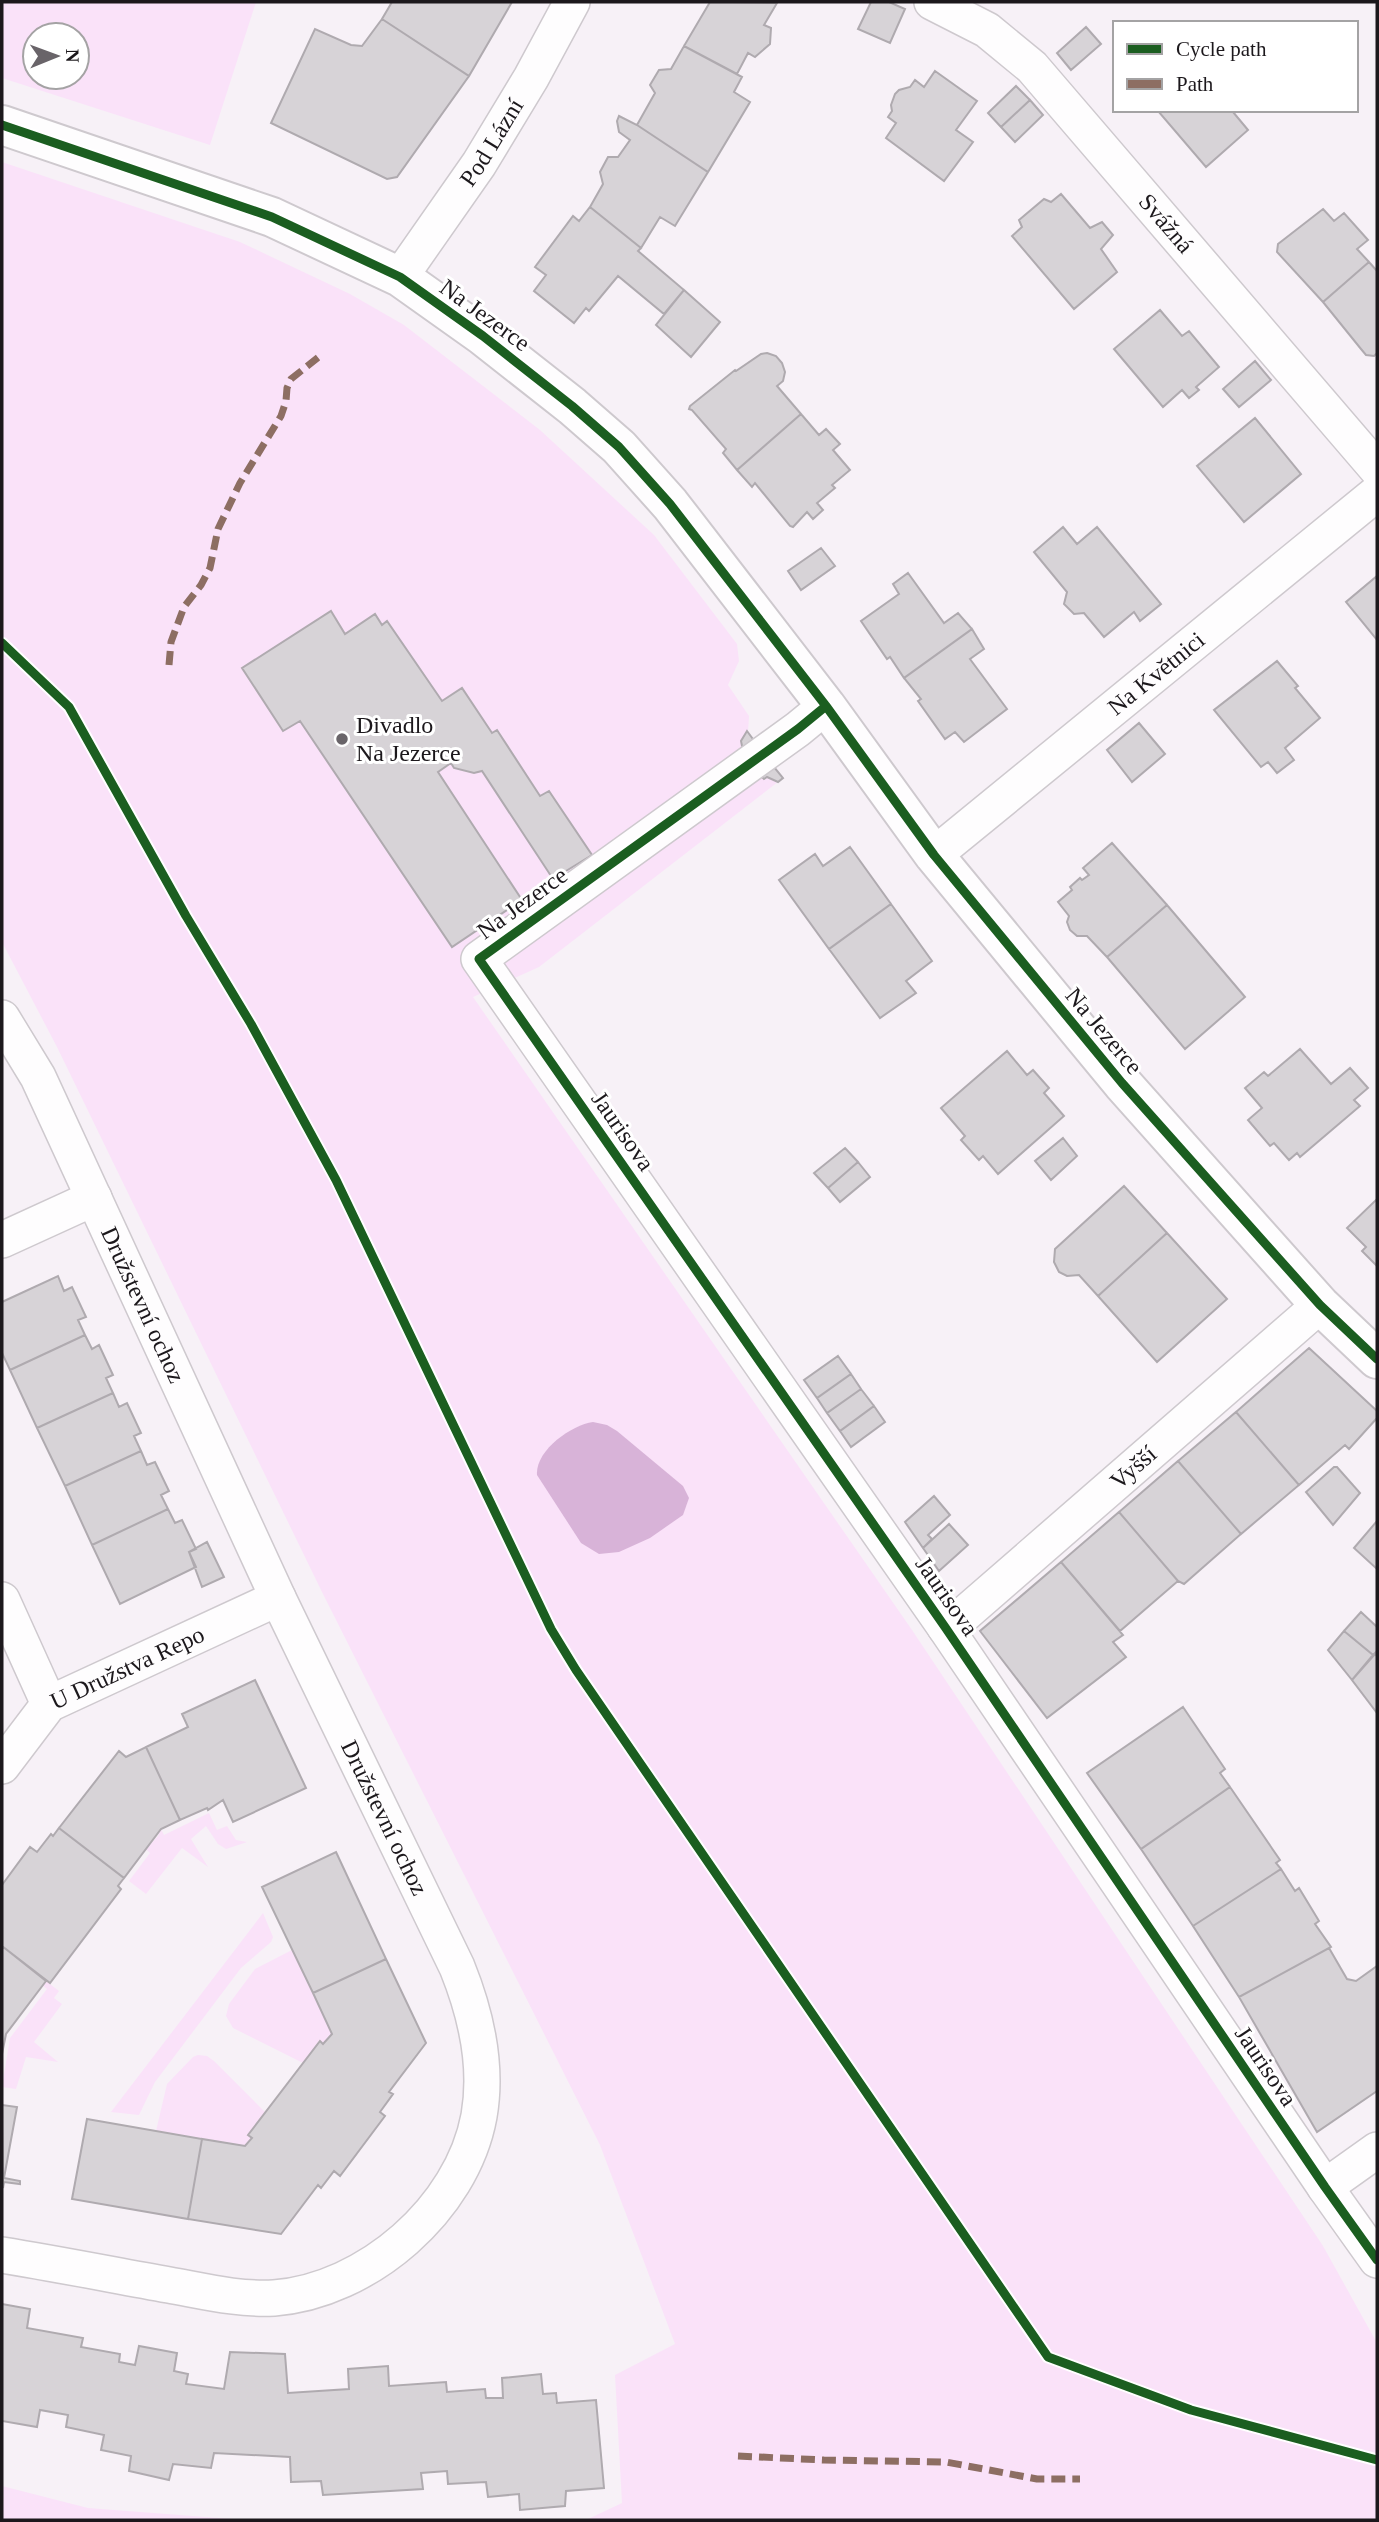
<svg xmlns="http://www.w3.org/2000/svg" width="1379" height="2522" font-family="'Times New Roman',serif">
	<style>
		.green { fill: #fae2f9; fill-rule: evenodd }
		.water { fill: #d8b3d8 }
		.building { fill: #d7d3d7; stroke: #afaaaf; stroke-width: 2 }
		.lines { fill: none; stroke-linecap: round; stroke-linejoin: round }
		.minor-casing { stroke: #cec9ce; stroke-width: 38 }
		.tertiary-casing { stroke: #cec9ce; stroke-width: 42 }
		.minor { stroke: #fefdfe; stroke-width: 35 }
		.tertiary { stroke: #fefdfe; stroke-width: 38 }
		.quiet { stroke: #8d6e63; stroke-width: 7; stroke-dasharray: 14 7; stroke-linecap: butt }
		.cycleway-casing { stroke: #fff; stroke-width: 13 }
		.cycleway { stroke: #1b5e20; stroke-width: 9 }
		.poi-dot { fill: #696469; stroke: #fff; stroke-width: 2.5 }
		.labels { text-anchor: middle; dominant-baseline: central; stroke-width: 6; stroke-linejoin: round; paint-order: stroke }
		.street-label { font-size: 24px; fill: #1c181c; stroke: #fff }
		.poi-label { font-size: 24px; fill: #1c181c; stroke: #fff; text-anchor: start }
	</style>
	<rect width="100%" height="100%" fill="#f7f1f7"/>
	<path class="green" d="M 2,2 L 256,2 L 210,145 L 2,78 ZM 77,35 L 77,77 L 35,77 L 35,35 Z
		M 2,162 L 240,242 L 350,294 L 404,325 L 540,430 L 654,535 L 737,644 L 739,661 L 728,685 L 749,716 L 748,732 L 783,778 L 539,967 L 473,997 L 912,1630 L 1323,2246 L 1377,2343 L 1377,2520 L 586,2520 L 622,2503 L 615,2375 L 675,2344 L 600,2145 L 322,1592 L 57,1047 L 2,942 ZM 375,614 L 382,625 L 388,622 L 442,701 L 462,688 L 492,733 L 497,731 L 540,796 L 549,791 L 591,855 L 553,879 L 482,771 L 474,773 L 454,768 L 451,763 L 438,772 L 522,900 L 452,947 L 300,721 L 283,731 L 243,668 L 345,634 Z
		M 209,1813 L 217,1830 L 227,1826 L 236,1840 L 247,1842 L 226,1849 L 218,1844 L 206,1826 L 191,1839 L 208,1867 L 182,1848 L 146,1894 L 129,1881 L 150,1853 L 146,1849 L 158,1836 L 161,1829 L 164,1835 Z
		M 263,1913 L 273,1937 L 271,1942 L 241,1968 L 155,2082 L 139,2115 L 111,2112 Z
		M 292,1950 L 332,2034 L 323,2044 L 319,2041 L 303,2063 L 233,2028 L 226,2016 L 229,2004 L 255,1969 Z
		M 46,1981 L 59,1991 L 54,1998 L 62,2004 L 34,2042 L 58,2062 L 26,2057 L 16,2089 L 2,2087 L 10,2038 L 47,1989 L 42,1985 Z
		M 198,2055 L 207,2056 L 214,2061 L 265,2112 L 248,2135 L 252,2138 L 245,2146 L 156,2131 L 167,2084 L 193,2057 Z
		M 2,2486 L 88,2508 L 245,2520 L 2,2520 Z"/>
	<path class="water" d="M 593,1422 L 607,1425 L 617,1431 L 683,1486 L 689,1498 L 683,1515 L 650,1538 L 619,1552 L 599,1554 L 581,1543 L 537,1475 C 535,1451 571,1425 593,1422 Z"/>
	<path class="building" d="M 392,2 L 512,2 L 469,76 L 382,19 Z
		M 710,2 L 777,3 L 764,25 L 771,28 L 770,44 L 755,57 L 748,53 L 737,74 L 684,46 Z
		M 871,2 L 889,2 L 905,9 L 890,43 L 858,29 Z
		M 382,19 L 469,76 L 397,177 L 387,179 L 271,123 L 315,29 L 351,45 L 362,46 Z
		M 1086,27 L 1101,44 L 1071,70 L 1057,53 Z
		M 684,46 L 742,77 L 734,92 L 750,102 L 708,172 L 637,125 L 655,93 L 650,85 L 659,70 L 671,69 Z
		M 935,71 L 977,101 L 956,130 L 973,142 L 944,181 L 886,138 L 896,123 L 888,117 L 892,111 L 891,105 L 895,94 L 899,90 L 910,87 L 915,80 L 924,87 Z
		M 1016,86 L 1030,100 L 1001,127 L 988,113 Z
		M 1030,100 L 1043,115 L 1015,142 L 1001,127 Z
		M 1235,110 L 1233,112 L 1248,130 L 1206,167 L 1158,111 Z
		M 619,116 L 637,125 L 708,172 L 675,226 L 660,217 L 641,248 L 590,207 L 603,184 L 600,172 L 608,157 L 618,157 L 630,140 L 619,132 L 617,121 Z
		M 1061,194 L 1090,228 L 1102,222 L 1113,235 L 1101,249 L 1117,272 L 1074,309 L 1012,236 L 1022,227 L 1019,220 L 1044,199 L 1051,202 Z
		M 590,207 L 641,248 L 638,251 L 684,290 L 664,314 L 618,276 L 589,311 L 586,308 L 574,323 L 534,291 L 546,275 L 535,267 L 573,216 L 579,221 Z
		M 1323,209 L 1334,221 L 1344,213 L 1368,240 L 1357,249 L 1369,262 L 1323,302 L 1277,252 L 1278,244 Z
		M 1369,262 L 1377,271 L 1377,353 L 1374,356 L 1366,355 L 1361,349 L 1323,302 Z
		M 684,290 L 720,322 L 691,357 L 656,325 Z
		M 1160,310 L 1182,336 L 1189,331 L 1219,367 L 1196,387 L 1199,390 L 1189,398 L 1182,390 L 1163,407 L 1114,349 Z
		M 767,353 L 776,356 L 782,363 L 785,372 L 783,381 L 777,386 L 801,414 L 737,470 L 723,453 L 726,449 L 692,410 L 689,409 L 690,406 L 735,370 L 736,371 L 761,354 Z
		M 1255,361 L 1271,380 L 1239,407 L 1223,389 Z
		M 1255,361 L 1271,380 L 1239,407 L 1223,389 Z
		M 801,414 L 819,435 L 826,429 L 840,444 L 833,450 L 850,470 L 832,485 L 835,488 L 817,503 L 823,510 L 813,519 L 807,512 L 793,527 L 790,526 L 755,483 L 752,487 L 737,470 Z
		M 1255,418 L 1301,474 L 1244,522 L 1197,466 Z
		M 1063,527 L 1077,544 L 1097,527 L 1161,604 L 1140,621 L 1134,612 L 1104,637 L 1084,613 L 1074,614 L 1064,604 L 1067,592 L 1034,552 Z
		M 821,548 L 835,566 L 801,590 L 788,571 Z
		M 908,573 L 944,623 L 958,613 L 972,629 L 904,678 L 890,657 L 887,659 L 861,621 L 899,594 L 893,584 Z
		M 1377,576 L 1377,640 L 1346,602 Z
		M 331,611 L 345,634 L 375,614 L 382,625 L 387,621 L 442,701 L 462,688 L 492,733 L 497,730 L 540,796 L 549,791 L 592,855 L 553,879 L 482,771 L 474,773 L 454,768 L 451,763 L 438,772 L 522,900 L 452,947 L 300,721 L 283,731 L 242,668 Z
		M 972,629 L 984,649 L 970,659 L 1007,709 L 964,742 L 955,732 L 945,739 L 918,701 L 921,699 L 904,678 Z
		M 1277,661 L 1298,686 L 1295,688 L 1320,718 L 1285,748 L 1294,760 L 1277,773 L 1268,762 L 1261,767 L 1214,710 Z
		M 1139,723 L 1165,754 L 1132,782 L 1107,750 Z
		M 747,731 L 758,746 L 743,751 L 741,741 Z
		M 770,762 L 783,778 L 778,782 L 767,777 L 764,779 L 761,776 Z
		M 1112,843 L 1167,905 L 1107,957 L 1087,936 L 1077,936 L 1070,930 L 1067,922 L 1069,916 L 1058,902 L 1072,890 L 1070,887 L 1080,878 L 1082,880 L 1089,875 L 1083,868 Z
		M 850,847 L 891,904 L 829,949 L 779,880 L 815,854 L 823,866 Z
		M 891,904 L 932,961 L 906,981 L 916,993 L 880,1018 L 829,949 Z
		M 1167,905 L 1245,997 L 1185,1049 L 1107,957 Z
		M 1300,1049 L 1331,1084 L 1350,1068 L 1368,1088 L 1354,1100 L 1360,1106 L 1300,1157 L 1297,1153 L 1289,1160 L 1274,1143 L 1270,1146 L 1248,1120 L 1262,1108 L 1245,1088 L 1264,1072 L 1268,1076 Z
		M 1007,1051 L 1027,1075 L 1033,1070 L 1049,1088 L 1044,1093 L 1064,1116 L 998,1174 L 983,1156 L 979,1160 L 961,1140 L 965,1136 L 941,1108 Z
		M 1063,1138 L 1077,1156 L 1051,1180 L 1035,1161 Z
		M 845,1148 L 858,1162 L 828,1188 L 814,1173 Z
		M 858,1162 L 870,1177 L 840,1202 L 828,1188 Z
		M 1124,1186 L 1167,1233 L 1098,1296 L 1079,1275 L 1067,1276 L 1059,1272 L 1054,1262 L 1055,1249 Z
		M 1377,1199 L 1377,1266 L 1362,1251 L 1366,1247 L 1347,1228 Z
		M 1167,1233 L 1227,1299 L 1157,1362 L 1098,1296 Z
		M 58,1276 L 64,1291 L 72,1287 L 86,1317 L 78,1320 L 85,1335 L 10,1370 L 2,1353 L 2,1302 Z
		M 85,1335 L 92,1349 L 99,1345 L 113,1375 L 106,1378 L 113,1393 L 37,1428 L 10,1370 Z
		M 1309,1348 L 1377,1411 L 1377,1418 L 1349,1449 L 1345,1445 L 1299,1485 L 1236,1412 Z
		M 838,1356 L 851,1374 L 817,1398 L 804,1380 Z
		M 851,1374 L 861,1389 L 827,1413 L 817,1398 Z
		M 861,1389 L 874,1406 L 840,1431 L 827,1413 Z
		M 113,1393 L 119,1407 L 127,1403 L 141,1433 L 134,1436 L 141,1451 L 65,1486 L 37,1428 Z
		M 874,1406 L 885,1422 L 851,1447 L 840,1431 Z
		M 1236,1412 L 1299,1485 L 1241,1534 L 1178,1461 Z
		M 141,1451 L 147,1465 L 155,1462 L 169,1491 L 161,1495 L 168,1509 L 92,1545 L 65,1486 Z
		M 1178,1461 L 1241,1534 L 1184,1584 L 1178,1581 L 1119,1512 Z
		M 1334,1467 L 1337,1467 L 1360,1493 L 1333,1525 L 1306,1492 Z
		M 934,1496 L 950,1515 L 928,1535 L 932,1539 L 923,1548 L 905,1522 Z
		M 168,1509 L 175,1523 L 182,1520 L 196,1549 L 189,1552 L 196,1567 L 120,1604 L 92,1545 Z
		M 1119,1512 L 1178,1581 L 1120,1631 L 1061,1562 Z
		M 1377,1521 L 1377,1569 L 1354,1548 Z
		M 949,1524 L 968,1545 L 939,1571 L 923,1548 Z
		M 207,1542 L 224,1577 L 202,1587 L 189,1552 Z
		M 1061,1562 L 1123,1635 L 1113,1642 L 1126,1657 L 1047,1718 L 980,1631 Z
		M 1361,1612 L 1377,1627 L 1377,1651 L 1373,1655 L 1344,1631 Z
		M 1344,1631 L 1373,1655 L 1352,1680 L 1328,1650 Z
		M 1375,1654 L 1377,1656 L 1377,1713 L 1352,1680 Z
		M 255,1680 L 306,1788 L 233,1822 L 223,1800 L 208,1810 L 207,1808 L 180,1820 L 146,1747 L 188,1727 L 182,1714 Z
		M 1183,1707 L 1225,1769 L 1220,1773 L 1230,1787 L 1141,1849 L 1087,1773 Z
		M 146,1747 L 180,1820 L 161,1829 L 124,1878 L 59,1828 L 119,1751 L 126,1757 Z
		M 1230,1787 L 1280,1860 L 1276,1863 L 1281,1869 L 1193,1926 L 1141,1849 Z
		M 59,1828 L 124,1878 L 118,1886 L 121,1889 L 50,1983 L 2,1946 L 2,1885 L 30,1847 L 37,1852 L 51,1834 L 53,1836 Z
		M 336,1852 L 386,1959 L 313,1993 L 262,1887 Z
		M 1281,1869 L 1295,1891 L 1299,1888 L 1319,1921 L 1315,1924 L 1331,1947 L 1239,1997 L 1193,1926 Z
		M 2,1946 L 46,1981 L 6,2034 L 2,2054 Z
		M 1329,1948 L 1347,1979 L 1356,1981 L 1377,1966 L 1377,2091 L 1317,2132 L 1239,1997 Z
		M 386,1959 L 426,2043 L 389,2092 L 393,2094 L 380,2112 L 385,2116 L 340,2176 L 334,2171 L 321,2188 L 318,2185 L 281,2234 L 188,2219 L 202,2139 L 245,2146 L 252,2138 L 248,2135 L 320,2041 L 323,2044 L 332,2034 L 313,1993 Z
		M 2,2105 L 17,2107 L 4,2178 L 20,2181 L 20,2184 L 4,2182 L 3,2188 Z
		M 87,2119 L 202,2139 L 188,2219 L 72,2199 Z
		M 2,2304 L 30,2309 L 27,2328 L 83,2338 L 81,2347 L 120,2354 L 119,2362 L 135,2365 L 139,2346 L 177,2353 L 174,2371 L 188,2374 L 186,2384 L 224,2389 L 230,2352 L 285,2354 L 288,2393 L 349,2389 L 348,2369 L 388,2366 L 389,2386 L 446,2382 L 447,2392 L 485,2389 L 486,2398 L 503,2398 L 502,2378 L 541,2374 L 543,2394 L 556,2393 L 557,2403 L 596,2400 L 604,2488 L 566,2491 L 565,2506 L 520,2510 L 519,2494 L 488,2497 L 486,2482 L 448,2484 L 447,2471 L 421,2473 L 423,2489 L 323,2495 L 321,2481 L 291,2482 L 290,2457 L 214,2453 L 211,2468 L 173,2464 L 169,2480 L 129,2471 L 131,2456 L 101,2450 L 104,2435 L 66,2427 L 68,2415 L 40,2410 L 37,2427 L 2,2421 Z"/>
	<g class="lines">
		<defs>
			<g id="minor">
				<path id="s1" d="M 932,2 L 987,30 L 1032,67 L 1377,469"/>
				<path id="s2" d="M 400,277 L 479,164 L 531,78 L 572,2"/>
				<path d="M 826,706 L 798,729 L 479,959 L 945,1627 L 1325,2187 L 1377,2260"/>
				<path id="s3" d="M 934,855 L 1377,493"/>
				<path id="s4" d="M 2,1018 L 38,1077 L 278,1598 L 457,1967 C 476,2014 488,2065 479,2116 C 462,2209 367,2291 274,2298 C 239,2300 203,2291 169,2285 C 113,2275 58,2264 2,2255"/>
				<path d="M 2,1240 L 94,1198"/>
				<path d="M 2,1600 L 49,1704"/>
				<path id="s5" d="M 945,1627 L 960,1618 L 1320,1305"/>
				<path id="s6" d="M 2,1766 L 49,1704 L 278,1598"/>
				<path d="M 1325,2187 L 1377,2150"/>
			</g>
			<path id="tertiary" d="M 2,125 L 272,217 L 400,277 L 483,336 L 572,406 L 619,447 L 670,504 L 826,706 L 934,855 L 1122,1083 L 1320,1305 L 1377,1359"/>
		</defs>
		<use href="#minor" class="minor-casing"/>
		<use href="#tertiary" class="tertiary-casing"/>
		<use href="#minor" class="minor"/>
		<use href="#tertiary" class="tertiary"/>
		<path class="quiet" d="M 169,665 L 171,642 L 184,607 L 201,585 L 210,568 L 218,529 L 240,483 L 281,416 L 286,401 L 287,388 L 291,379 L 320,356
			M 738,2456 L 824,2460 L 946,2462 L 1037,2479 L 1080,2479"/>
		<defs>
			<path id="cycleway" d="M 2,125 L 272,217 L 400,277 L 483,336 L 572,406 L 619,447 L 670,504 L 826,706 L 934,855 L 1122,1083 L 1320,1305 L 1377,1359
				M 2,643 L 69,707 L 186,916 L 251,1024 L 336,1180 L 551,1629 L 576,1670 L 1048,2357 L 1191,2410 L 1377,2460
				M 826,706 L 798,729 L 479,959 L 945,1627 L 1325,2187 L 1377,2260"/>
		</defs>
		<use href="#cycleway" class="cycleway-casing"/>
		<use href="#cycleway" class="cycleway"/>
	</g>
	<circle class="poi-dot" cx="342" cy="739" r="7"/>
	<g class="labels">
		<g class="street-label">
			<text stroke="none"><textPath href="#s2" startOffset="163">Pod Lázní</textPath></text>
			<text stroke="none"><textPath href="#s1" startOffset="326">Svážná</textPath></text>
			<text transform="translate(485 315) rotate(36)">Na Jezerce</text>
			<text stroke="none"><textPath href="#s3" startOffset="287">Na Květnici</textPath></text>
			<text transform="translate(522 903) rotate(-36)">Na Jezerce</text>
			<text transform="translate(1104 1031) rotate(50)">Na Jezerce</text>
			<text transform="translate(623 1131) rotate(55)">Jaurisova</text>
			<text stroke="none"><textPath href="#s4" startOffset="320">Družstevní ochoz</textPath></text>
			<text stroke="none"><textPath href="#s5" startOffset="247">Vyšší</textPath></text>
			<text transform="translate(947 1596) rotate(55)">Jaurisova</text>
			<text stroke="none"><textPath href="#s6" startOffset="164">U Družstva Repo</textPath></text>
			<text stroke="none"><textPath href="#s4" startOffset="887">Družstevní ochoz</textPath></text>
			<text transform="translate(1266 2066) rotate(56)">Jaurisova</text>
		</g>
		<g class="poi-label">
			<text x="356" y="725">Divadlo<tspan x="356" dy="28">Na Jezerce</tspan></text>
		</g>
	</g>
	<rect width="1379" height="2522" fill="none" stroke="#1c181c" stroke-width="7"/>
	<rect x="1113" y="21" width="245" height="91" fill="#ffffff" stroke="#a4a3a4" stroke-width="2"/>
	<rect x="1127" y="44" width="35" height="10" fill="#1b5e20" stroke="#a4a3a4" stroke-width="2"/>
	<text x="1176" y="56" font-size="21" fill="#1c181c">Cycle path</text>
	<rect x="1127" y="79" width="35" height="10" fill="#8d6e63" stroke="#a4a3a4" stroke-width="2"/>
	<text x="1176" y="91" font-size="21" fill="#1c181c">Path</text>
	<g transform="translate(56 56) rotate(89)"><circle r="33" fill="#ffffff" stroke="#a4a3a4" stroke-width="2"/>
	<path d="M0-5L12 26L0 18L-12 26Z" fill="#696469"/>
	<text y="-10" font-size="19" font-weight="bold" text-anchor="middle" fill="#1c181c">N</text>
	</g>
</svg>
